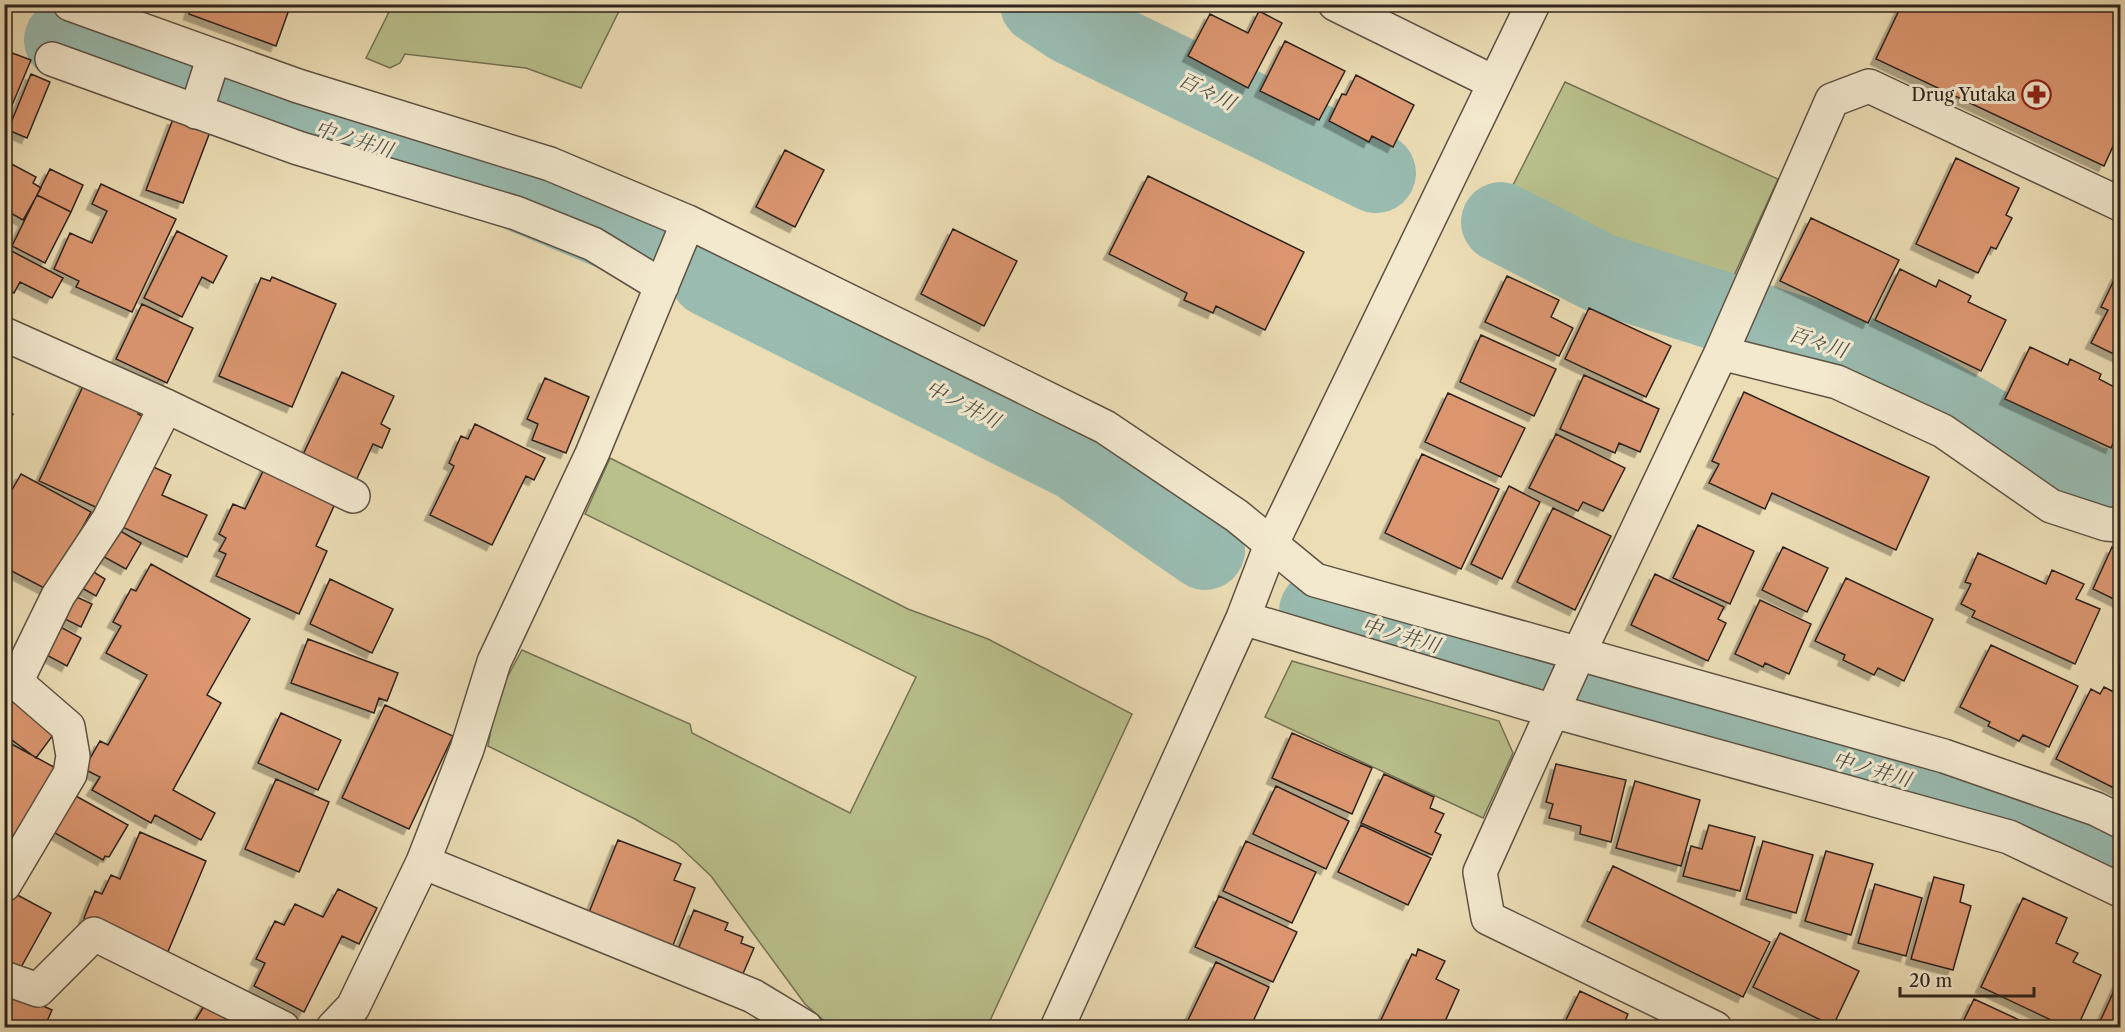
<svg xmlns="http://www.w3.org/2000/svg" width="2125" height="1032" font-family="'Libre Caslon Text','Noto Serif JP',serif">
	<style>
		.green { fill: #b9c08c; stroke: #747255; stroke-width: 1.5 }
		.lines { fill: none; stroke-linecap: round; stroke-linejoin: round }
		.river { stroke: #99bbb0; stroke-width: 80 }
		.building { fill: #db966f; stroke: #2f241e; stroke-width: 1.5; filter: url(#shadow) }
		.minor-casing { stroke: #5e5244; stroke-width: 36 }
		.minor { stroke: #f3e9cf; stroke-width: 33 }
		.labels { text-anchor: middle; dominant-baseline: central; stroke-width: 6; stroke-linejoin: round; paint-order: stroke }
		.poi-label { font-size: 18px; fill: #2f241e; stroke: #f3e9cf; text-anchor: end }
		.water-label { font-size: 20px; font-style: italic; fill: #4f514a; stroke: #f3e9cf }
	</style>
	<defs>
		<filter id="shadow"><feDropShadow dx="-5.5" dy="5.5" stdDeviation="0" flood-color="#0004"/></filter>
	</defs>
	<rect width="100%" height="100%" fill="#ecddb5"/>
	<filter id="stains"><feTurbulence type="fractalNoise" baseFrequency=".00333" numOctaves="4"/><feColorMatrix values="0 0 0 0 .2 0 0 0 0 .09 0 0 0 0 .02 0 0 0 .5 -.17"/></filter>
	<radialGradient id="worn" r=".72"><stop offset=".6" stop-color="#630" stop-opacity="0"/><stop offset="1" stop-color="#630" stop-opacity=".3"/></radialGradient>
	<path class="green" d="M 393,4 L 622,4 L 622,5 L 581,88 L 526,68 L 405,54 L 400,63 L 390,68 L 366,58 Z
		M 1565,82 L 1778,179 L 1732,280 L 1613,242 L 1510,191 Z
		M 610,458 L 908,609 L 988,639 L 1132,714 L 987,1027 L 831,1027 L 805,1004 L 711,876 L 676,843 L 635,819 L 488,746 L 497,696 L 522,650 L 690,724 L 692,733 L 850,813 L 916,677 L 585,514 Z
		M 1292,661 L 1499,721 L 1513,753 L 1483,818 L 1265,717 Z"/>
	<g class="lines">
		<path class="river" d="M 1040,4 L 1072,25 L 1376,173
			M 64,40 L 339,136 L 482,176 L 642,243
			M 1501,222 L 1600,273 L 1867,358 L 2089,486 L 2120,491
			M 710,277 L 1077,461 L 1205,550
			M 1319,611 L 1519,670
			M 1617,697 L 2024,812 L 2120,858"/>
	</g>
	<path class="building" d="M 192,4 L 291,4 L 276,46 L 189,14 Z
		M 1902,4 L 2120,4 L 2120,131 L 2104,166 L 1876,59 Z
		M 1259,11 L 1282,23 L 1248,88 L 1188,56 L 1210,14 L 1248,33 Z
		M 1285,41 L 1345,71 L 1319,120 L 1260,91 Z
		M 4,50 L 31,60 L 5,122 L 4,122 Z
		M 31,74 L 50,82 L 27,138 L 8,130 Z
		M 1356,75 L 1414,105 L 1393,147 L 1372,136 L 1369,142 L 1329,121 L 1342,94 L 1346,95 Z
		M 173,119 L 210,132 L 183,203 L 146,190 Z
		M 785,150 L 824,170 L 795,227 L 756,207 Z
		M 1956,158 L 2019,188 L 2006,215 L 2012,218 L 1996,249 L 1991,247 L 1978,273 L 1916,244 Z
		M 4,160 L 36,177 L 33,183 L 41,188 L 23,220 L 9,212 L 9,217 L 4,215 Z
		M 50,169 L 83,185 L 71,212 L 37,195 Z
		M 1148,176 L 1304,252 L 1265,330 L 1216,306 L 1213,313 L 1184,300 L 1187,293 L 1109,254 Z
		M 101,184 L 176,219 L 132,312 L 76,287 L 79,281 L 54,269 L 70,233 L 92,243 L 107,211 L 92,204 Z
		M 37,195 L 71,212 L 45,263 L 12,246 Z
		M 1811,218 L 1899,260 L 1868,323 L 1780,281 Z
		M 953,229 L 1017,261 L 984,326 L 921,294 Z
		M 177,231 L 227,256 L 213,283 L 202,277 L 182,317 L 144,298 Z
		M 4,247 L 63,278 L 52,298 L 20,282 L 14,293 L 4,288 Z
		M 1900,269 L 1936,287 L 1939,280 L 1971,296 L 1968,302 L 2006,320 L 1981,371 L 1875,320 Z
		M 2117,274 L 2120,276 L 2120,357 L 2091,343 L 2108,310 L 2101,307 Z
		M 1507,276 L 1559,300 L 1551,317 L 1573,328 L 1559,356 L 1485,322 Z
		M 272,277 L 336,304 L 292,407 L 219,376 L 261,278 L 270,281 Z
		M 142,304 L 193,328 L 167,383 L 116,359 Z
		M 1589,308 L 1671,346 L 1646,397 L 1565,359 Z
		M 1481,335 L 1556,369 L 1534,416 L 1460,382 Z
		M 2030,347 L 2068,365 L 2070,359 L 2101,374 L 2099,379 L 2120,390 L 2120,428 L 2111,448 L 2005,399 Z
		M 342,372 L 394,396 L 381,424 L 390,429 L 382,448 L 373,444 L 354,485 L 300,461 Z
		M 1584,375 L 1659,409 L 1640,452 L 1619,443 L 1615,453 L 1560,429 Z
		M 545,378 L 589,397 L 566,453 L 532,440 L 538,424 L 527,419 Z
		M 85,382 L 141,408 L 138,414 L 148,419 L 102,510 L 39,481 Z
		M 1744,392 L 1929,477 L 1896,550 L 1772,493 L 1765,509 L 1709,483 L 1719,464 L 1712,461 Z
		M 1448,393 L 1525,428 L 1501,477 L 1425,442 Z
		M 4,410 L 13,414 L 4,429 Z
		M 475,424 L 545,458 L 534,480 L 526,476 L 492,545 L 430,515 L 454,466 L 449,463 L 461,436 L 468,439 Z
		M 1556,434 L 1625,468 L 1603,511 L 1583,502 L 1578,511 L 1529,488 Z
		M 1422,454 L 1499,489 L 1461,569 L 1385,533 Z
		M 147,464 L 171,475 L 162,495 L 207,515 L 187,557 L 118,525 Z
		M 266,465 L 338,497 L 316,546 L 327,551 L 299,614 L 216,576 L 226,554 L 219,551 L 226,538 L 219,534 L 233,504 L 245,509 Z
		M 21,474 L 91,512 L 48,590 L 4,567 L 4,522 L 11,509 L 4,504 Z
		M 1509,486 L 1540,502 L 1502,579 L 1471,564 Z
		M 1553,508 L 1611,536 L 1575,610 L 1517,582 Z
		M 110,525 L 141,543 L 126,569 L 95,552 Z
		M 1698,525 L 1754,551 L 1730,604 L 1673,578 Z
		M 1783,547 L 1828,568 L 1807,612 L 1762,590 Z
		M 2112,547 L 2120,551 L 2120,602 L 2093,589 Z
		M 1978,553 L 2046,584 L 2052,570 L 2084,584 L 2076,599 L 2100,609 L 2075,664 L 1972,617 L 1975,611 L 1961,604 L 1971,584 L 1965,582 Z
		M 151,564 L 250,619 L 207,695 L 221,703 L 173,790 L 215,813 L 201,840 L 155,815 L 151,823 L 92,790 L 100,777 L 84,769 L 100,741 L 108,745 L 147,675 L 106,653 L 121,626 L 113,622 L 131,589 L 136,591 Z
		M 92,571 L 105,579 L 96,596 L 82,588 Z
		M 1655,574 L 1724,607 L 1718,619 L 1726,623 L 1708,661 L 1631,625 Z
		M 1846,578 L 1933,619 L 1904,681 L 1878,668 L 1874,675 L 1843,660 L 1845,655 L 1815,641 Z
		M 330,579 L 393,609 L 372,653 L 310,624 Z
		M 68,593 L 92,604 L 81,627 L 57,615 Z
		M 1760,600 L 1811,624 L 1789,674 L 1765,663 L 1763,667 L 1735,654 Z
		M 55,624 L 81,638 L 67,666 L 41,652 Z
		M 308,639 L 398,673 L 387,701 L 379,698 L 374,713 L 291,683 Z
		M 1991,645 L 2078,686 L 2049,747 L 2023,735 L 2019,741 L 1988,726 L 1990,722 L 1960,707 Z
		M 2104,687 L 2120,695 L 2120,791 L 2056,759 L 2091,689 L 2100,694 Z
		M 12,692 L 59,727 L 36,758 L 4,734 L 4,703 Z
		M 385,705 L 453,736 L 409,829 L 342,798 Z
		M 281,713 L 341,740 L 318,790 L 258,763 Z
		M 1292,733 L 1372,768 L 1352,814 L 1272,778 Z
		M 4,740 L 63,772 L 4,853 Z
		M 1556,764 L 1626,780 L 1611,842 L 1580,834 L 1581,826 L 1549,818 L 1553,804 L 1546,802 Z
		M 1384,774 L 1434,797 L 1430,808 L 1444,814 L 1435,832 L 1441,835 L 1432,855 L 1361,823 Z
		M 276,779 L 329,802 L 299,872 L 245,849 Z
		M 1635,781 L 1700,800 L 1681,866 L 1616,848 Z
		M 1276,786 L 1349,821 L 1326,869 L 1253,834 Z
		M 67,791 L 128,825 L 109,857 L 105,856 L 103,860 L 46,828 Z
		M 1361,825 L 1431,858 L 1408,905 L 1338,872 Z
		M 1709,825 L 1755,837 L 1740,891 L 1683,876 L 1691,846 L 1702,849 Z
		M 140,832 L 206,861 L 167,954 L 84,918 L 95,891 L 102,894 L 111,875 L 120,879 Z
		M 618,840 L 681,864 L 674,880 L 695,888 L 672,948 L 588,915 Z
		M 1246,841 L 1316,872 L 1292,923 L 1223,891 Z
		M 1763,841 L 1813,855 L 1796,913 L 1746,899 Z
		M 1826,851 L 1873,864 L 1851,935 L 1805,921 Z
		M 1613,866 L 1770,942 L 1743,997 L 1587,921 Z
		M 1934,877 L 1964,885 L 1960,902 L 1971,906 L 1953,970 L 1911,959 Z
		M 1875,884 L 1922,898 L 1906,956 L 1858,943 Z
		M 338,889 L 377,908 L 359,944 L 342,936 L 304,1012 L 254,986 L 265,963 L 256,959 L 275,921 L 284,925 L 295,904 L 323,917 Z
		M 10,891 L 51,913 L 20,969 L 4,960 L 4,902 Z
		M 1219,896 L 1297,932 L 1273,982 L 1195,947 Z
		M 2023,898 L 2067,918 L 2056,943 L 2078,953 L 2073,962 L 2101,975 L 2077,1028 L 2068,1028 L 1981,987 Z
		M 694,910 L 728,923 L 725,930 L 743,937 L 741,943 L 754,948 L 739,983 L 675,957 Z
		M 1780,933 L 1859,971 L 1833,1026 L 1753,987 Z
		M 1418,949 L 1445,961 L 1436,979 L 1459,990 L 1442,1028 L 1388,1028 L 1379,1024 L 1412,954 L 1416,956 Z
		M 1216,962 L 1269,987 L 1250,1028 L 1199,1028 L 1187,1022 Z
		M 2118,982 L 2120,983 L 2120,1028 L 2097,1028 Z
		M 1580,991 L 1628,1014 L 1622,1028 L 1562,1028 Z
		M 14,993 L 52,1010 L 44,1028 L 4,1028 L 4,999 L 10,1001 Z
		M 1974,999 L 2028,1024 L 2026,1028 L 1960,1028 Z
		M 207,1001 L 246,1023 L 243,1028 L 206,1028 L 195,1021 Z"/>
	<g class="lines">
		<defs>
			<path id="minor" d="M 70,4 L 298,86 L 550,164 L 688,222 L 1105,427 L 1237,516 L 1315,580 L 1944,756 L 2096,809 L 2120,821
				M 1335,4 L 1493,82
				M 52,59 L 298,148 L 516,213 L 593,244 L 662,286
				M 196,112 L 214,56
				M 4,334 L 166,406 L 353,496
				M 1721,353 L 1837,382 L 1943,431 L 2051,506 L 2106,524 L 2120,525
				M 1243,618 L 1553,711 L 2009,837 L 2120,890
				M 423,862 L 753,996 L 806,1028
				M 4,885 L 70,774 L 73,756 L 68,727 L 16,682 L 58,596 L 109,519 L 166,406
				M 4,978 L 38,990 L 94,934 L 283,1028
				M 333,1028 L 353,1007 L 423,862 L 467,749 L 494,662 L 592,454 L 688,222
				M 1057,1028 L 1243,618 L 1271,545 L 1533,4
				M 1715,1028 L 1488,918 L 1480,872 L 1578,655 L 1721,353 L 1832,100 L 1869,86 L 2120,204"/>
		</defs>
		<use href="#minor" class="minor-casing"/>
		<use href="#minor" class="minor"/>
	</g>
	<defs>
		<symbol id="pharmacy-ring" viewBox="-11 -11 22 22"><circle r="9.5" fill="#f3e9cf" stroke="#8f2418" stroke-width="1.5"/><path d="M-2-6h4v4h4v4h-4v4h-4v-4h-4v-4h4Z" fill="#8f2418"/></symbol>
	</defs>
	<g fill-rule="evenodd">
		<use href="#pharmacy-ring" x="2020" y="78" width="33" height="33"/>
	</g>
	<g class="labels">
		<g class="poi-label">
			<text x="2016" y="95">Drug Yutaka</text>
		</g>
		<g class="water-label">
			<text transform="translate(1207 91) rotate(26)">百々川</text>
			<text transform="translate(354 139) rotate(17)">中ノ井川</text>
			<text transform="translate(1818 342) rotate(18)">百々川</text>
			<text transform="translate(963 404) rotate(27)">中ノ井川</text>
			<text transform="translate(1401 635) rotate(16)">中ノ井川</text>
			<text transform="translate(1872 769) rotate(16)">中ノ井川</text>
		</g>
	</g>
	<rect width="2125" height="1032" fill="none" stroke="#ecddb5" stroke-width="24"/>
	<rect x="6" y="6" width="2113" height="1020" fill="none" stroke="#2f241e" stroke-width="3"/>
	<rect x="12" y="12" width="2101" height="1008" fill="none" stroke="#2f241e" stroke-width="1.5"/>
	<path d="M1900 987v9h134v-9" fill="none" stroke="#2f241e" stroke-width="3"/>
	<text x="1909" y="987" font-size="18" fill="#2f241e" stroke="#f3e9cf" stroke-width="4.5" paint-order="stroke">20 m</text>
	<rect width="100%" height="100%" filter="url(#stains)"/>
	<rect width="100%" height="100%" fill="url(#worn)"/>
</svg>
